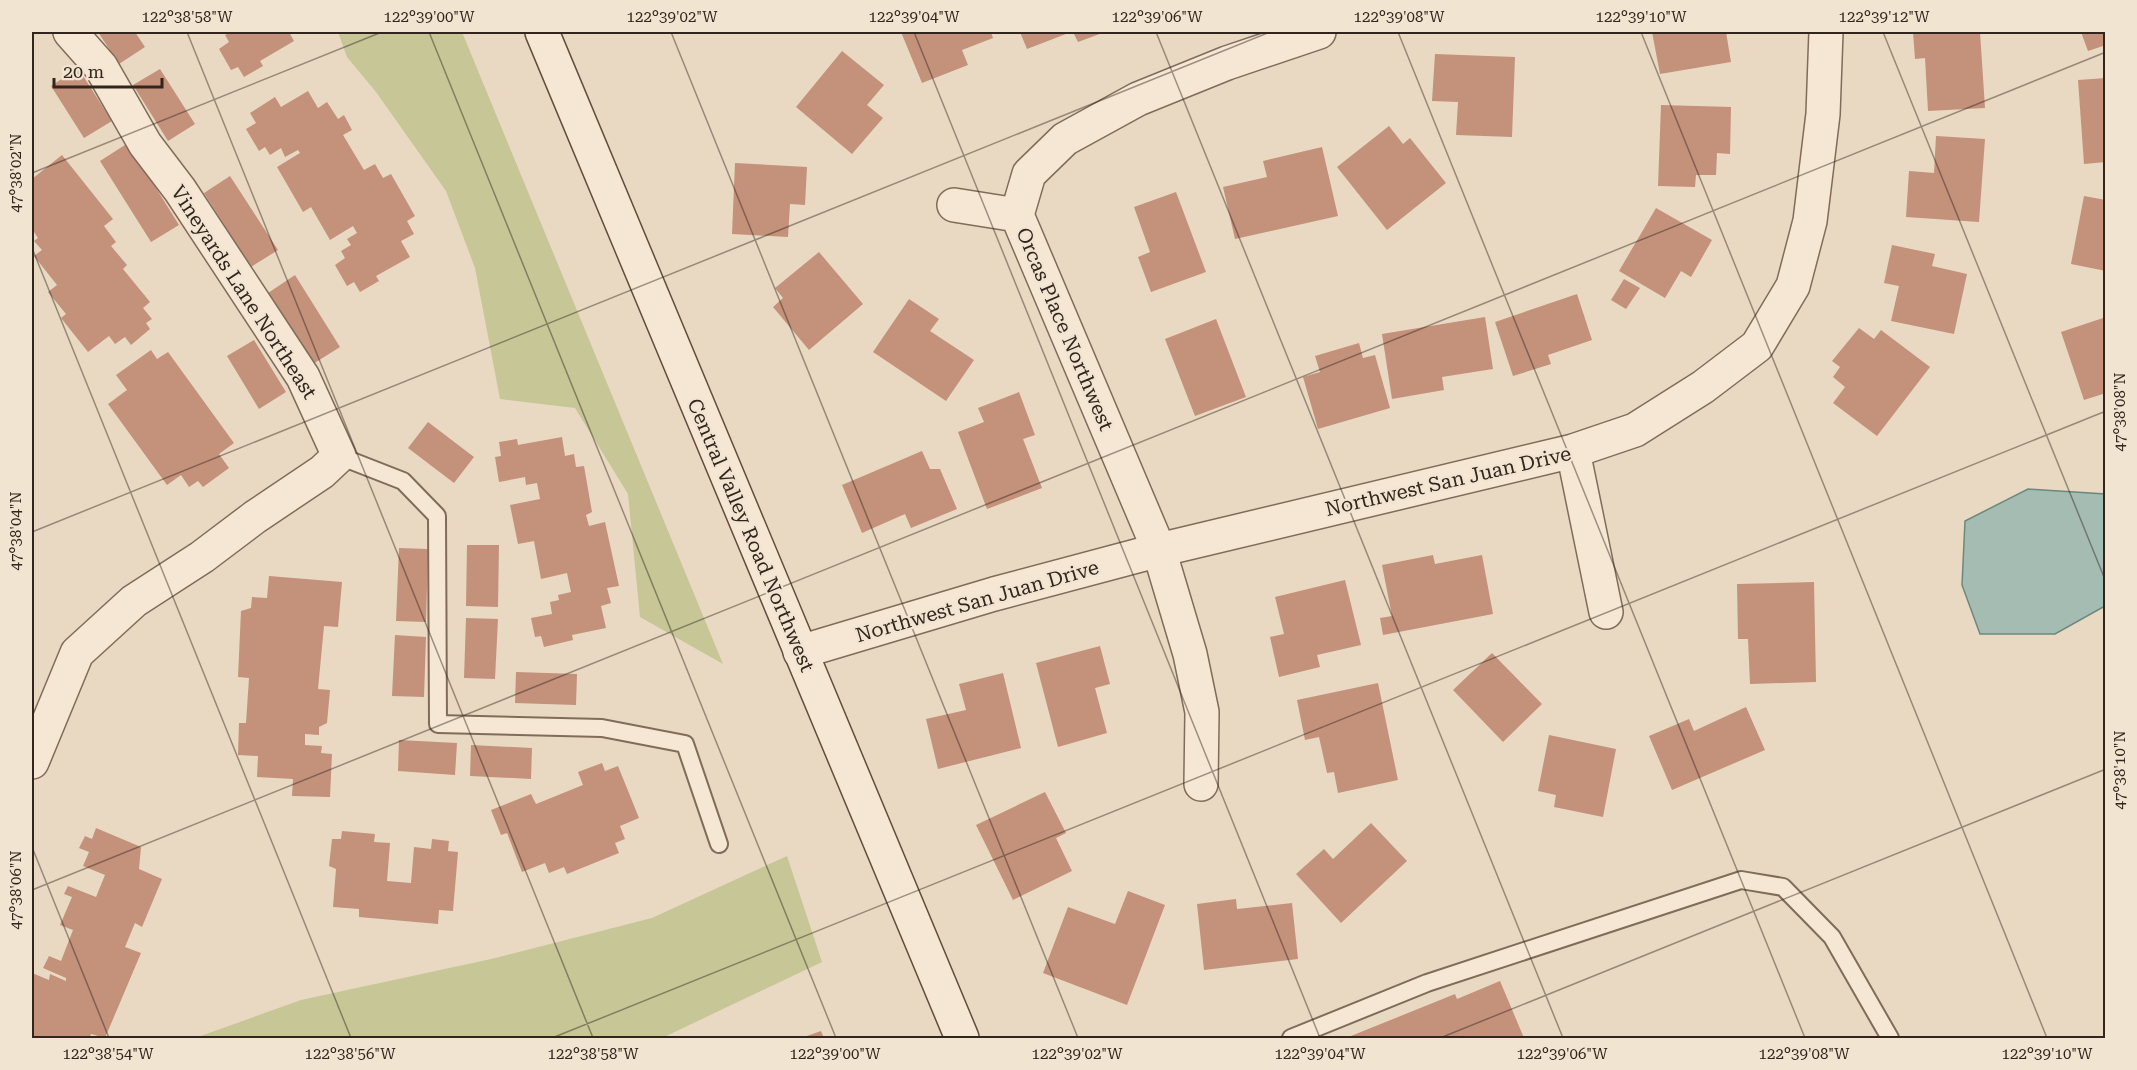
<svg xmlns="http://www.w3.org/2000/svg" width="2137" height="1070" font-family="'Roboto Serif',serif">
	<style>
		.green { fill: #c6c697 }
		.water { fill: #a4bcb2; stroke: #6c897f; stroke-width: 1.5 }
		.building { fill: #c4917b }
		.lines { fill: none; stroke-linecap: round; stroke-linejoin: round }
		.service-casing { stroke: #816b5b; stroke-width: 20 }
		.minor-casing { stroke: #816b5b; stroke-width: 36 }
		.secondary-casing { stroke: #634c3e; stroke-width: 36 }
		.service { stroke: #f5e7d4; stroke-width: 16 }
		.minor { stroke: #f5e7d4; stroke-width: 33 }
		.secondary { stroke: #f5e7d4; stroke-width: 33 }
		.ticks { fill: none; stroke: #32251e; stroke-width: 1.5; stroke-opacity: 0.45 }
		.labels { text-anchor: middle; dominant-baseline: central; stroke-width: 4.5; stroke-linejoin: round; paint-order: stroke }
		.street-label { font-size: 20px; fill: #32251e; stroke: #f1e4d0 }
		.neatline { fill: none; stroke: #32251e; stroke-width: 2 }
		.ticks-label { font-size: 15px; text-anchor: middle; fill: #32251e }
	</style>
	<rect width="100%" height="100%" fill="#e9d9c2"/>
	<path class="green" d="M 338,32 L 462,32 L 723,664 L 640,617 L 628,494 L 575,408 L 500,399 L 475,268 L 446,191 L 376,92 L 347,57 Z
		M 787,856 L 822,962 L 662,1038 L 195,1038 L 301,1000 L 491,959 L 652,918 Z"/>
	<path class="water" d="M 2028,489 L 2105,494 L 2105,606 L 2055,634 L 1980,634 L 1962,585 L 1965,521 Z"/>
	<path class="building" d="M 98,32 L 135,32 L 145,47 L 119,64 Z
		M 231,32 L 289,32 L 294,41 L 260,61 L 263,66 L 244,77 L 238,67 L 231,70 L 219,49 L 229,42 L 225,35 Z
		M 901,32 L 991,32 L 993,38 L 962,50 L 968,65 L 922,83 Z
		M 1020,32 L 1071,32 L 1027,49 Z
		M 1073,32 L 1105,32 L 1078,42 Z
		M 1652,32 L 1726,32 L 1731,62 L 1660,74 Z
		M 1913,32 L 1980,32 L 1985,108 L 1928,111 L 1925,58 L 1915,59 Z
		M 2081,32 L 2106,32 L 2106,45 L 2088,51 Z
		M 842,51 L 884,85 L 867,105 L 883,118 L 852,154 L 796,107 Z
		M 1435,54 L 1515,57 L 1512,137 L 1456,135 L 1458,102 L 1432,101 Z
		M 78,68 L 112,121 L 84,138 L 51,86 Z
		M 160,69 L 195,124 L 168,141 L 133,85 Z
		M 2106,78 L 2106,162 L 2084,164 L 2078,80 Z
		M 308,91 L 318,108 L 327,102 L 338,119 L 344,115 L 352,130 L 343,135 L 364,170 L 375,164 L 383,178 L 391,174 L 415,216 L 407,221 L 414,234 L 401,241 L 410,257 L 376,276 L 379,281 L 360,292 L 354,282 L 347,286 L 335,265 L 345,258 L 341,251 L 351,245 L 347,239 L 357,233 L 353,226 L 330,240 L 311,207 L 303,212 L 277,167 L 300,153 L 298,150 L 285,157 L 281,148 L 270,155 L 265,147 L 259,151 L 246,129 L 256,123 L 250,113 L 275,97 L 281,107 Z
		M 1661,105 L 1731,107 L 1730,154 L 1717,153 L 1716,175 L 1696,175 L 1695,187 L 1658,186 Z
		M 1389,126 L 1403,144 L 1410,138 L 1446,183 L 1387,230 L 1337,167 Z
		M 1936,136 L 1985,139 L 1979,222 L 1906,217 L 1909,171 L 1934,173 Z
		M 128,143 L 179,225 L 151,242 L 100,161 Z
		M 1322,147 L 1338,216 L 1235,239 L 1223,187 L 1267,177 L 1263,161 Z
		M 62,155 L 113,219 L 104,226 L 116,242 L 111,246 L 127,265 L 123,269 L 150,302 L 143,308 L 152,319 L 146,323 L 150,329 L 131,345 L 125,337 L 115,344 L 109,336 L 88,352 L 61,318 L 66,314 L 48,292 L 57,285 L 34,256 L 42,250 L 34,241 L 38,238 L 32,229 L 32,179 Z
		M 735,163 L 807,167 L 805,205 L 790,204 L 788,237 L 732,234 Z
		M 230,176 L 278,250 L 251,267 L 204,193 Z
		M 1176,192 L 1206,272 L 1151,292 L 1138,257 L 1150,252 L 1134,207 Z
		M 2084,196 L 2106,200 L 2106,271 L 2071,264 Z
		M 1656,208 L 1712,240 L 1691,277 L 1681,271 L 1665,298 L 1619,271 Z
		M 1892,245 L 1935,254 L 1932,266 L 1967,274 L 1954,334 L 1891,321 L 1899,286 L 1884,283 Z
		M 819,252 L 863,304 L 809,350 L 773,307 L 783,298 L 775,288 Z
		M 295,275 L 340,347 L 313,364 L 268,293 Z
		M 1624,279 L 1640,288 L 1626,309 L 1611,300 Z
		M 1577,294 L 1592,340 L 1548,355 L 1551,364 L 1513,376 L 1495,322 Z
		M 909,299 L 939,319 L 930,331 L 974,360 L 946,401 L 873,352 Z
		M 1485,317 L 1493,369 L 1442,377 L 1444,390 L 1392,399 L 1382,334 Z
		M 2106,317 L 2106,393 L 2084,400 L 2061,332 Z
		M 1216,319 L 1246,397 L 1195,416 L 1165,339 Z
		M 1859,328 L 1874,339 L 1881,330 L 1930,367 L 1877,436 L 1833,403 L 1845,387 L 1833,377 L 1840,367 L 1832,361 Z
		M 254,340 L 286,392 L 259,409 L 227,356 Z
		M 1359,343 L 1363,358 L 1375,355 L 1390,408 L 1318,429 L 1303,377 L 1320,372 L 1315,356 Z
		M 151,350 L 157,359 L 168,352 L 234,443 L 219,454 L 229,468 L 203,487 L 198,481 L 189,487 L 181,475 L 167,485 L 108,404 L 127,390 L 116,375 Z
		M 1019,392 L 1035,435 L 1023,439 L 1042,488 L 987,509 L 958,432 L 984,422 L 978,408 Z
		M 428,422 L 474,457 L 454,483 L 408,448 Z
		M 562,437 L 565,456 L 574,454 L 576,467 L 584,466 L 592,512 L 586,515 L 589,526 L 605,522 L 619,586 L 607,588 L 611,603 L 601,606 L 606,628 L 572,635 L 573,640 L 544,647 L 541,636 L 535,637 L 531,618 L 552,614 L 550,602 L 559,600 L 558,595 L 571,592 L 567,573 L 541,579 L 534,541 L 518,544 L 510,505 L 540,499 L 537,483 L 526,485 L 525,477 L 499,482 L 495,457 L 501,456 L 499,442 L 517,439 L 518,445 Z
		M 922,451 L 930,469 L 940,469 L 957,509 L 911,528 L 905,514 L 862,533 L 842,485 Z
		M 467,545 L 499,545 L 498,607 L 466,606 Z
		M 399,548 L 428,549 L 426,622 L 396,621 Z
		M 1433,555 L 1435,564 L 1482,555 L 1493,614 L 1383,635 L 1380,618 L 1392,616 L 1382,565 Z
		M 269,576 L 342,582 L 338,627 L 324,626 L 318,689 L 330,690 L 327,723 L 319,727 L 319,735 L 305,734 L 305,745 L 322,746 L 321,753 L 332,754 L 330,797 L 292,796 L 293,779 L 257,777 L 258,756 L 238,755 L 239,723 L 246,723 L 249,678 L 238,677 L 241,611 L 251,608 L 252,597 L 267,598 Z
		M 1345,580 L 1361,645 L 1317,655 L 1320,667 L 1279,677 L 1270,637 L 1284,634 L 1275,597 Z
		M 1814,582 L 1816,682 L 1750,684 L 1748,639 L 1738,639 L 1737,584 Z
		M 466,618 L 498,619 L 495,679 L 464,678 Z
		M 395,635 L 426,637 L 424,697 L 392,696 Z
		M 1100,646 L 1110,684 L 1095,688 L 1107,733 L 1058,747 L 1036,663 Z
		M 1492,653 L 1542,704 L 1503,742 L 1453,690 Z
		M 516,672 L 577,674 L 576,705 L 515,703 Z
		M 1003,673 L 1021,748 L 938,769 L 926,719 L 966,710 L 959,684 Z
		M 1378,683 L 1398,780 L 1338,793 L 1334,772 L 1327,773 L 1319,737 L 1305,740 L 1297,700 Z
		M 1746,707 L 1765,750 L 1672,790 L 1649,736 L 1689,719 L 1694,731 Z
		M 1549,735 L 1616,749 L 1603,817 L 1554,807 L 1556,795 L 1538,791 Z
		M 399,740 L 457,743 L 455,775 L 398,771 Z
		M 471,745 L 532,748 L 531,779 L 470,776 Z
		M 602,763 L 605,771 L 618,766 L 639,818 L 620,826 L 625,839 L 615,843 L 619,853 L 567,874 L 564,867 L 549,873 L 545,863 L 522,872 L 507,833 L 501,835 L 491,810 L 531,794 L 536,804 L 583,785 L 578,772 Z
		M 1045,792 L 1066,833 L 1056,838 L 1072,871 L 1013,900 L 976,825 Z
		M 1371,823 L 1407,861 L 1341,923 L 1296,874 L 1324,849 L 1333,859 Z
		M 96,828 L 141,847 L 139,869 L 162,879 L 142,927 L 135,923 L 125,947 L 141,953 L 105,1038 L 91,1034 L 90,1038 L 32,1038 L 32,973 L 49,980 L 50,974 L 66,981 L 66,978 L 43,968 L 49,956 L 61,961 L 73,930 L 60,925 L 72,897 L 64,894 L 68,886 L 96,897 L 105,875 L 83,866 L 89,852 L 79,848 L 85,836 L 92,839 Z
		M 342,831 L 375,834 L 374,842 L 390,843 L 387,881 L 411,883 L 414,847 L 431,849 L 432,839 L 449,841 L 448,851 L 458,852 L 453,911 L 439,910 L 438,924 L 359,917 L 359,909 L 333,907 L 336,869 L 329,866 L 332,839 L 341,839 Z
		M 1128,891 L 1165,905 L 1127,1005 L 1043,973 L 1068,907 L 1115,924 Z
		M 1236,899 L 1237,909 L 1292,903 L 1298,959 L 1204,970 L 1197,904 Z
		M 1500,981 L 1524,1038 L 1346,1038 L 1455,994 L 1457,999 Z
		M 821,1031 L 824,1038 L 801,1038 Z"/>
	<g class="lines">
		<defs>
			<path id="service" d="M 339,456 L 403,481 L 437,516 L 438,724 L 602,728 L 685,744 L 719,844
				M 1291,1038 L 1427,983 L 1741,880 L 1783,887 L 1832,937 L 1890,1038"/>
			<path id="minor" d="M 954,205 L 1017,215
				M 1573,451 L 1606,612
				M 800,652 L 994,594 L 1159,550 L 1573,451 L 1635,430 L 1703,387 L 1757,346 L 1793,286 L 1810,221 L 1823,114 L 1826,32
				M 32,762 L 77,653 L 134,601 L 202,557 L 255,517 L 322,472 L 339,456 L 303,377 L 180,190 L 145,144 L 101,67 L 70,32
				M 1201,784 L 1202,712 L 1190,654 L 1159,550 L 1017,215 L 1029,174 L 1065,139 L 1138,99 L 1227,63 L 1319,32"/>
			<path id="secondary" d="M 542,32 L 962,1038"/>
		</defs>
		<use href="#service" class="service-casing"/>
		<use href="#minor" class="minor-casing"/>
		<use href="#secondary" class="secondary-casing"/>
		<use href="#service" class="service"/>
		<use href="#minor" class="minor"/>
		<use href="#secondary" class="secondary"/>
	</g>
	<path class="ticks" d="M 187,32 L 593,1038M 429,32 L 836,1038M 671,32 L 1078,1038M 914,32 L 1320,1038M 1156,32 L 1563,1038M 1398,32 L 1805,1038M 1641,32 L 2047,1038M 1883,32 L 2106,582M 32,173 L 382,32M 32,248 L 351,1038M 32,532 L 1270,32M 32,847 L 109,1038M 32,890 L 2106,52M 552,1038 L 2106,411M 1440,1038 L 2106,769"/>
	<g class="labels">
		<g class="street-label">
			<text transform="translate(244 292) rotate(57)">Vineyards Lane Northeast</text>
			<text transform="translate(1065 329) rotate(67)">Orcas Place Northwest</text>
			<text transform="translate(1448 481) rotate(-13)">Northwest San Juan Drive</text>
			<text transform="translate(751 535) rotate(67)">Central Valley Road Northwest</text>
			<text transform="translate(977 601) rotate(-16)">Northwest San Juan Drive</text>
		</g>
	</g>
	<rect width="2137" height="1070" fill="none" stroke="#f1e4d0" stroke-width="66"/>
	<path d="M54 78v9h108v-9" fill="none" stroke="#32251e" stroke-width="3"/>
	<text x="63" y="78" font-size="18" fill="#32251e" stroke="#f1e4d0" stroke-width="4.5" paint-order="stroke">20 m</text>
	<rect x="33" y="33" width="2071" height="1004" class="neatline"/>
	<g class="ticks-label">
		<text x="187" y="22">122°38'58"W</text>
		<text x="429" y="22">122°39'00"W</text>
		<text x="672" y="22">122°39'02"W</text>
		<text x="914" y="22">122°39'04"W</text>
		<text x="1157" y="22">122°39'06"W</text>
		<text x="1399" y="22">122°39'08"W</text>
		<text x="1641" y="22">122°39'10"W</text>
		<text x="1884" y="22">122°39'12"W</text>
		<text transform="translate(16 173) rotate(-90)" y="5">47°38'02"N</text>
		<text transform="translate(2120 412) rotate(-90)" y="5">47°38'08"N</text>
		<text transform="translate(16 531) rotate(-90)" y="5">47°38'04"N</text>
		<text transform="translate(2120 770) rotate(-90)" y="5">47°38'10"N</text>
		<text transform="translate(16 890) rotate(-90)" y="5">47°38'06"N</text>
		<text x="108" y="1059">122°38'54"W</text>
		<text x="350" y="1059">122°38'56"W</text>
		<text x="593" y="1059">122°38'58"W</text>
		<text x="835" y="1059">122°39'00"W</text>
		<text x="1077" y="1059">122°39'02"W</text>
		<text x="1320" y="1059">122°39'04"W</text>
		<text x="1562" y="1059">122°39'06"W</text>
		<text x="1804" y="1059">122°39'08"W</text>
		<text x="2047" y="1059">122°39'10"W</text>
	</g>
</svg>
